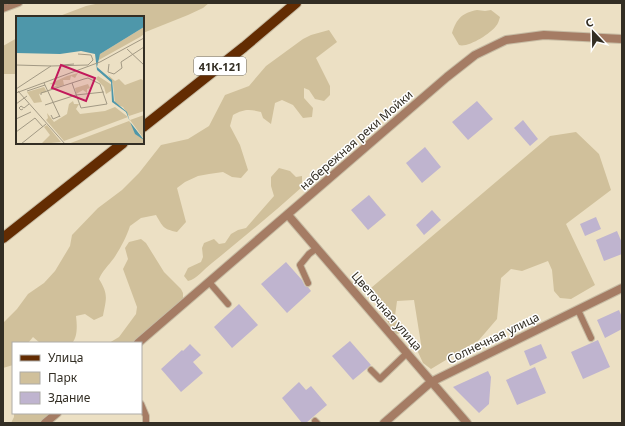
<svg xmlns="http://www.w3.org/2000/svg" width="625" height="426" font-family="'Noto Sans',sans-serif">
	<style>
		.green { fill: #d0c09b }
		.building { fill: #bfb4cf }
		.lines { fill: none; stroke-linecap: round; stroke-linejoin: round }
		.service-casing { stroke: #c7bca4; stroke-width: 8 }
		.minor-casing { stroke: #c7bca4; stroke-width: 10 }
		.primary-casing { stroke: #c7bca4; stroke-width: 12 }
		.service { stroke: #a57c64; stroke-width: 6 }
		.minor { stroke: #a57c64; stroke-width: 8 }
		.primary { stroke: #632c02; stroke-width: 10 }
		.labels { text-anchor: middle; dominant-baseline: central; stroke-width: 3; stroke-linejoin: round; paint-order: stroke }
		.shield { fill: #fff; stroke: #706d66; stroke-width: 1 }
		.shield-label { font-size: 11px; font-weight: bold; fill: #332e24 }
		.street-label { font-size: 12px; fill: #332e24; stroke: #fff }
		.inset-road { fill: none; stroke: #a29984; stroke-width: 1 }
		.view { fill: #c2185b; fill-opacity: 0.15; stroke: #c2185b; stroke-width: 2 }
		.inset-edge { fill: none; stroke: #332e24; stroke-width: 2 }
	</style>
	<rect width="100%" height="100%" fill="#ece0c4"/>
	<path class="green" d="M 100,3 L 209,3 L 203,8 L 188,15 L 143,33 L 143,17 L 57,17 L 86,6 Z
		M 477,10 L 485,11 L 491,10 L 500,17 C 499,20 498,24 496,26 C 490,34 468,48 459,45 L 452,33 C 457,18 462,13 477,10 Z
		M 329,30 L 337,42 L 316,58 L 330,86 L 330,95 L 324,101 L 315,99 L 309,90 L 304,88 L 304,98 L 313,108 L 312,117 L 303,118 L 293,105 L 282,100 L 275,103 L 271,124 L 263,118 L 261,112 C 249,109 244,109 233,115 L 230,126 L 240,145 L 248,170 L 241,178 L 232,177 L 223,172 L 209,174 L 198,176 L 185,182 L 177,188 L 186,222 L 177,232 C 163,229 163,227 156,215 L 141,218 L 130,226 C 127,236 120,249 114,258 C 108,266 103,270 99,279 C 109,295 106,299 103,316 L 94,320 L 85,314 L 76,316 C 77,324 78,337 72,343 L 40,343 L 33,337 L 28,343 L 13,343 L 13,365 L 3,368 L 3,323 L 17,309 L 28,294 L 44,283 L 55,271 L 70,246 L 72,235 L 98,208 L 122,190 L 139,173 L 161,145 L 188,139 L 209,126 L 225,95 L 249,86 L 266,66 L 303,39 L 311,35 Z
		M 17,38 L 17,74 L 3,74 L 3,46 Z
		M 576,132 L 599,154 L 611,190 L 566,224 L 595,285 L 571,299 L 560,298 L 554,291 L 552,270 L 548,261 L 522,271 L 511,269 L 501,278 L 497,319 L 479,340 L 431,369 L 423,363 L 418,352 L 421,344 L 414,300 L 397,301 L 395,316 L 401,333 L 396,334 L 379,310 L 371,288 L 550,136 Z
		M 279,168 L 290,171 L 296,177 L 302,176 L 302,187 C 273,213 243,238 212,263 C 204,269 197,279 188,281 L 184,276 L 188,268 L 201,262 L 203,257 L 202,248 L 204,243 L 214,239 L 219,244 L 225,243 L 231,234 L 238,230 L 246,228 L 274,196 L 271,186 L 271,177 Z
		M 141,239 L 146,243 L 164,272 L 181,289 L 183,293 L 183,300 L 148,330 L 132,343 L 109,343 L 119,337 L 136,314 L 137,307 L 123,269 L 128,259 L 125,248 L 129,242 Z
		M 14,413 L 52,413 L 40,423 L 11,423 L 14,417 Z"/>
	<path class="building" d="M 477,101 L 493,119 L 468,140 L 452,122 Z
		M 523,120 L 538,139 L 530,146 L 514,128 Z
		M 425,147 L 441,167 L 422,183 L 406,163 Z
		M 369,195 L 386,215 L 368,230 L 351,210 Z
		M 432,210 L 441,220 L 424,235 L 416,225 Z
		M 596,217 L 601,229 L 585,236 L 580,224 Z
		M 617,231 L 622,243 L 622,254 L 604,261 L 596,240 Z
		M 286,262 L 302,280 L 305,286 L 308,287 L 311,291 L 287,313 L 261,284 Z
		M 239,304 L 258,325 L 232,348 L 214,327 Z
		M 619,310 L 622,317 L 622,329 L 605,338 L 597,320 Z
		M 598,340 L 610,367 L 583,379 L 571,352 Z
		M 350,341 L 371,365 L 353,380 L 332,356 Z
		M 190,344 L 201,355 L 193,362 L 203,373 L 181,392 L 161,369 L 182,350 L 183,351 Z
		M 541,344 L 547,358 L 530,366 L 524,351 Z
		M 535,367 L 546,393 L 517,405 L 506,380 Z
		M 488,371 L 491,377 L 489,404 L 479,413 L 453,387 Z
		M 299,382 L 306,390 L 311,386 L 327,405 L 306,423 L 302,423 L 282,398 Z"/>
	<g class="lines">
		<defs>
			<path id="service" d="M 3,4 L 4,3
				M 3,9 L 19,3
				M 209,282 L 228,304
				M 308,283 L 300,265 L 309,254 L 317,248
				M 578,310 L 591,338
				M 371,370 L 380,379 L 407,353
				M 141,404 L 146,416 L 146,423
				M 315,421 L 317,423"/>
			<path id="minor" d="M 288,215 L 467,423
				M 138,343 L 447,77 L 475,55 L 506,40 L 544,35 L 622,39
				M 45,423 L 57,413
				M 384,423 L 431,382 L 622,288"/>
			<path id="primary" d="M 143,127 L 244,47 L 296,3
				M 3,238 L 123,143"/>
		</defs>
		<use href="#service" class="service-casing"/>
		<use href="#minor" class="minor-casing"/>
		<use href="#primary" class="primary-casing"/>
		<use href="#service" class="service"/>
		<use href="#minor" class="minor"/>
		<use href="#primary" class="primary"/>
	</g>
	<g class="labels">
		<rect class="shield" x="194" y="57" width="52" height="18" rx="3"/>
		<g class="shield-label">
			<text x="220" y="66">41К-121</text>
		</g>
		<g class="street-label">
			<text transform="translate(356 140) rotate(-41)">набережная реки Мойки</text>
			<text transform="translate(387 311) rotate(49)">Цветочная улица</text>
			<text transform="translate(493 338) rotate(-26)">Солнечная улица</text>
		</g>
	</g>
	<g transform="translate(16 16)">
		<rect width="128" height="128" fill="#ece0c4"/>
		<path d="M 128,11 L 128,18 L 124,21 L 81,45 L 84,38 ZM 62,57 L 59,62 L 55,60 L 54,64 L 47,64 L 48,69 L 32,74 L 41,69 L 33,68 L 51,60 ZM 92,59 L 99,65 L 103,63 L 109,69 L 125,63 L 128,65 L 128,95 L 113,100 L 107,91 L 99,88 L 97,68 ZM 82,60 L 96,69 L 95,75 L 90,78 L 88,71 L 80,63 ZM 72,68 L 74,72 L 71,73 L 71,77 L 67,74 L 60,78 L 59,72 ZM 28,71 L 31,76 L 23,78 L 26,86 L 18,87 L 11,76 ZM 57,85 L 58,88 L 63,88 L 60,93 L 64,98 L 89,95 L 99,91 L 112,101 L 48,125 L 30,104 L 32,102 L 31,97 L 38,106 L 51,98 L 53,88 ZM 128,99 L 128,123 L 114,104 ZM 113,105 L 128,124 L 128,128 L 52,128 ZM 31,109 L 45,126 L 25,128 L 34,119 L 28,111 Z" fill="#d0c09b"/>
		<path d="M 0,0 L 128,0 L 128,11 L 84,38 L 81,51 L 96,64 L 98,85 L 111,96 L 114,106 L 128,124 L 119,118 L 110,96 L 96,86 L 95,66 L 81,54 L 79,38 L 65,35 L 44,38 L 0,37 Z" fill="#4e97aa"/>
		<path class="inset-road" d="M 111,33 L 128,49M 62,38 L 75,39 L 77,44 L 72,49M 93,48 L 92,56 L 98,58 L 106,52 L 105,46 L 128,31M 0,49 L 35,50M 46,49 L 58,48M 28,67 L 44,101M 0,73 L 35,50 L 72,49M 2,75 L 49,128M 11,75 L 29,69M 0,77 L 84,46 L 128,22M 25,79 L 25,77 L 68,63 L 72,62 L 84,68 L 91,88 L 65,92 L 56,67M 0,88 L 11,80M 29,89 L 60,79 L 88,76M 7,93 L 5,94 L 3,92 L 5,90 L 8,92 L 13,88M 35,99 L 37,103 L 44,100M 0,103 L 15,96M 0,116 L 19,102 L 27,111M 5,128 L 30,108"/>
		<path class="view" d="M 45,49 L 79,62 L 70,85 L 36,72 Z"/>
		<rect width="128" height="128" class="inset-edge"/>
	</g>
	<rect width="625" height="426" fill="none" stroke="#332e24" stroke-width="8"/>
	<rect x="12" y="342" width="130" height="72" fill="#ffffff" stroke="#adaba7"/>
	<rect x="20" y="355" width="20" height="6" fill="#632c02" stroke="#adaba7"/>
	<text x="48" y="362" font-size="12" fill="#332e24">Улица</text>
	<rect x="20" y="372" width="20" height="12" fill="#d0c09b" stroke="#adaba7"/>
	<text x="48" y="382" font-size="12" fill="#332e24">Парк</text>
	<rect x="20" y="392" width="20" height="12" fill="#bfb4cf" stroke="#adaba7"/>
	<text x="48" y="402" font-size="12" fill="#332e24">Здание</text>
	<g transform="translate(593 32) rotate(338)" stroke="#ffffff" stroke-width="3" paint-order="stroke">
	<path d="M0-3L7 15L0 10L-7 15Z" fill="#332e24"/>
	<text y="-6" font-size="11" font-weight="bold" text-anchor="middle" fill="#332e24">С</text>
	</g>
</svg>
